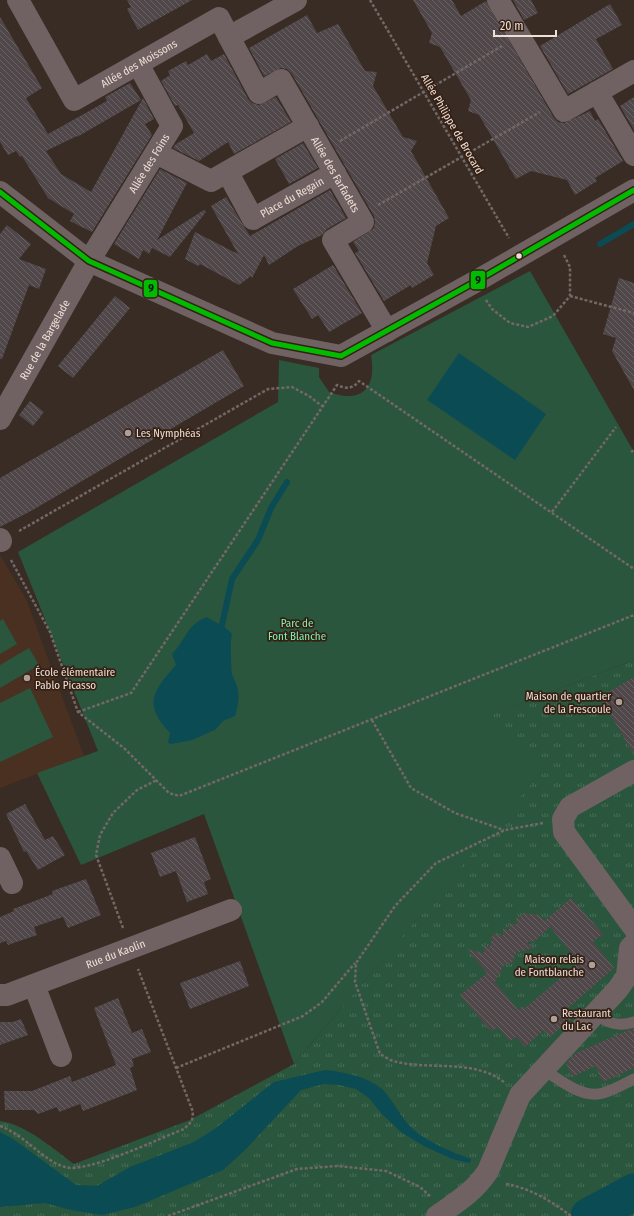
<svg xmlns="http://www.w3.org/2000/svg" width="634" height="1216" font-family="'Fira Sans Condensed',sans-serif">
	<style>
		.built { fill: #4a3021 }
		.grass { fill: url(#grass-tufts) }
		.park { fill: #2a563d }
		.water { fill: #0b4b54 }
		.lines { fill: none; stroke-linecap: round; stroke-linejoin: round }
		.stream { stroke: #0b4b54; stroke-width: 6 }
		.river { stroke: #0b4b54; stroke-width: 37 }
		.building { fill: url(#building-back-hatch); fill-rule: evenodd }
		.path { stroke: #736866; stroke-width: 2.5; stroke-dasharray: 3 2; stroke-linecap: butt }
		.service { stroke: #706262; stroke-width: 11 }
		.minor { stroke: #706262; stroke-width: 22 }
		.bus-1-casing { stroke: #352014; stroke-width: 8 }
		.bus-1 { stroke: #0b0; stroke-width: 5 }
		.bus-dot { fill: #eedfd7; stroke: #352014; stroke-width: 1.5 }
		.poi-dot { fill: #aea099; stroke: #352014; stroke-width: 1.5 }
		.labels { text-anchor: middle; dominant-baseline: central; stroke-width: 3.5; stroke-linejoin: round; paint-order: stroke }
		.street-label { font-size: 11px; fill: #eedfd7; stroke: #352014 }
		.poi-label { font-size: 11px; fill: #eedfd7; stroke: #352014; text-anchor: start }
		.park-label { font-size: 11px; fill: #7ef2b3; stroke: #352014 }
		.line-badge { stroke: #352014; stroke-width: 1.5 }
		.pale-badge-label { font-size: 11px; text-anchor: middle; font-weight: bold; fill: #111 }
	</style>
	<defs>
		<pattern id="grass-tufts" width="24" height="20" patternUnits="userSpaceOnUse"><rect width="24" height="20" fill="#2a563d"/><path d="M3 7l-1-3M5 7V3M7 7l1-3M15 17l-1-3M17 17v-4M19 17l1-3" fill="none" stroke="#496e58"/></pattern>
		<pattern id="building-back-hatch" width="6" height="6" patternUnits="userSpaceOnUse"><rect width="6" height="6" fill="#4f4749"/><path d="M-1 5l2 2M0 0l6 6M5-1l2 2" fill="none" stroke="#696162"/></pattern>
	</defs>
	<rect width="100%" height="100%" fill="#382c25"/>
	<path class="built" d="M 0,555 L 26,599 L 84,756 L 0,788 Z"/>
	<path class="grass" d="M 634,660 L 634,1216 L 0,1216 L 0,1121 C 27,1125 52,1148 74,1164 L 190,1120 L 294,1064 L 543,769 L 484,717 Z"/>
	<path class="park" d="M 530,271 L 634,452 L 634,660 L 485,717 L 544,769 L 294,1064 L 204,814 L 81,865 L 37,773 L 98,751 L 18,552 L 278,402 L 279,360 L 319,368 L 319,377 L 329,392 C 361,404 377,389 371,355 Z
		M 3,619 L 17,644 L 0,654 L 0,621 Z
		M 29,648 L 39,665 L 0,688 L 0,665 Z
		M 30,688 L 53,737 L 0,762 L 0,703 Z"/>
	<path class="water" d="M 459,353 L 546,414 L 515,460 L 427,400 Z
		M 207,617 C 215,623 226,626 232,634 C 230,641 231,667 232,674 C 233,678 236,682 237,686 C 240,696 238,706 235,716 L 223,721 L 215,730 L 192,740 L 171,744 L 168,743 L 170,733 C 143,704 152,692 176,665 L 172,654 C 186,640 186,625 207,617 Z
		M 325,1070 C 344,1072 366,1076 382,1089 C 394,1101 401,1119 414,1130 C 427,1142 454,1153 471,1159 L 470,1163 L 452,1159 L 424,1146 L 401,1132 L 381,1113 L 369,1098 L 356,1089 L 339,1085 L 324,1084 L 301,1090 L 245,1150 L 223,1170 L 135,1207 L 102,1215 L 71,1210 L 45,1203 L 0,1207 L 0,1132 L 13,1139 L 76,1185 L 97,1186 L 130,1167 L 194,1142 L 216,1128 L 274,1082 Z"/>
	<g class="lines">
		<path class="stream" d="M 600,244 L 634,224
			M 220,634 L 232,579 L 258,540 L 271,508 L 287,482"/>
		<path class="river" d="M 589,1216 L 634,1192"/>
	</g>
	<path class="building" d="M 127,0 L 192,0 L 138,30 L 127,9 L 131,7 Z
		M 413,0 L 452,0 L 461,16 L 486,1 L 554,118 L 558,122 L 564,123 L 590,111 L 595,121 L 598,119 L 623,161 L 595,178 L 597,181 L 575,195 L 567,180 L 531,171 L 516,179 L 479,115 L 468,111 L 471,100 L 440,47 L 429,43 L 432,33 Z
		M 513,0 L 531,0 L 538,13 L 524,20 Z
		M 610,4 L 622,25 L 596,39 L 613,69 L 568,94 L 540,46 Z
		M 307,15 L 317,33 L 338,24 L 365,71 L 377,72 L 373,86 L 403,137 L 417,141 L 411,151 L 449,218 L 436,226 L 427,263 L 434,275 L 412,288 L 411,285 L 384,301 L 355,253 L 359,251 L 353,242 L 374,228 L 375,222 L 374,216 L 292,74 L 287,69 L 281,68 L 264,76 L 249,48 Z
		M 0,17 L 42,88 L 26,98 L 48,134 L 107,101 L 105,97 L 130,83 L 141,100 L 77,137 L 77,136 L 46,151 L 61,174 L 91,192 L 143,98 L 154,119 L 145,124 L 152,135 L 92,232 L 70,221 L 74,214 L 48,198 L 22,156 L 20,157 L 16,151 L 8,155 L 0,142 Z
		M 207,54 L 211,61 L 224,54 L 248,99 L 252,103 L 259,105 L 276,97 L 291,122 L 234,154 L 228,142 L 199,161 L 173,148 L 176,144 L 194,133 L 178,105 L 175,106 L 161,81 L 170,75 L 168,71 L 186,61 L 188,65 Z
		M 634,97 L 634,130 L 620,106 Z
		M 303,143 L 318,168 L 289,184 L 275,159 Z
		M 160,169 L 187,183 L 157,240 L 204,210 L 206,212 L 170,257 L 152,248 L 149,254 L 143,250 L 139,259 L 114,244 Z
		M 330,190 L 346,218 L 327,229 L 322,235 L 298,246 L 269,265 L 264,255 L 252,278 L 251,276 L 239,285 L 200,264 L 198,266 L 185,259 L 195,232 L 238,254 L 211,206 L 226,197 L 250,236 Z
		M 7,225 L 31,244 L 19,259 L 46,269 L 39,289 L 29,285 L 2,359 L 0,359 L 0,234 Z
		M 333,265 L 362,313 L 329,332 L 318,315 L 312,319 L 293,289 Z
		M 619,278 L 634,283 L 634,390 L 612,351 L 616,338 L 603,334 Z
		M 115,296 L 130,308 L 73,378 L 58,366 Z
		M 223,350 L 244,386 L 31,511 L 0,527 L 0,478 Z
		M 30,401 L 44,412 L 33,426 L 19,415 Z
		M 634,677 L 634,755 L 600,697 Z
		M 25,804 L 45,840 L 53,836 L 65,855 L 38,870 L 26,851 L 24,852 L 6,814 Z
		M 195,837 L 211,879 L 204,882 L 208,894 L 187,902 L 176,871 L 160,877 L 151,853 Z
		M 86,879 L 101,915 L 68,928 L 63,917 L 34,927 L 37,935 L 8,945 L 6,941 L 0,943 L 0,917 L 14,911 L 13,909 L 24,905 L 53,894 L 52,891 Z
		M 571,898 L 603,934 L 593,942 L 614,968 L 565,1011 L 571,1019 L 550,1037 L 544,1030 L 525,1047 L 516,1037 L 510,1041 L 497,1027 L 493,1031 L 488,1028 L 460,995 L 487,973 L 467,949 L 484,953 L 484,945 L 490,947 L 493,933 L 503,936 L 503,929 L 509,930 L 509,924 L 517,924 L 516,917 L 521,919 L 522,913 L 539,915 L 544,921 ZM 550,927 L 579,962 L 525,1008 L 523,1006 L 518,1010 L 490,976 L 495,982 L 504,965 L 513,962 L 516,953 L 535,947 L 527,944 L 528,942 L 535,941 Z
		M 240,961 L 249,986 L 190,1009 L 180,983 Z
		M 118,998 L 132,1033 L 142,1029 L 151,1052 L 132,1059 L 134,1066 L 130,1068 L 137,1090 L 83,1111 L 80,1104 L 59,1112 L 57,1107 L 38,1114 L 34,1110 L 5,1110 L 4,1091 L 32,1091 L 70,1076 L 72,1082 L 116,1065 L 94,1008 Z
		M 21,1019 L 28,1035 L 0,1045 L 0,1022 L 13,1022 Z
		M 634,1029 L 634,1068 L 603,1082 L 595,1066 L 572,1077 L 566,1063 L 576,1053 L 626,1031 Z"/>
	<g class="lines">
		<path class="path" d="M 370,0 L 509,238
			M 340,141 L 502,46
			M 378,205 L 540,112
			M 570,296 L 634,313
			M 486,300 L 492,309 L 510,323 L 528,327 L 553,316 L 570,296 L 570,267 L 564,255
			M 631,452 L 634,450
			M 552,512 L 616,427
			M 19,531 L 268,389 L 292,387 L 309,396 L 322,406
			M 11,560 L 50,632 L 78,712 L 125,749 L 169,793 L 179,796 L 634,615
			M 78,712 L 131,693 L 337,385 C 346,389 353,389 359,381 L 634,569
			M 372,720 L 411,788 L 455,813 L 504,830
			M 123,928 L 96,855 L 100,835 L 113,813 L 137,790 L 157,780
			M 176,1068 L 303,1016 L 322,1002 L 355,963
			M 504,1082 C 474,1059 432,1070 397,1062 C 391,1061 385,1057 380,1054 L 355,982 L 356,963 L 395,906 L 436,863 L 505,830 L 543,823
			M 0,1126 C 25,1135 43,1161 65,1167 C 86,1174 160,1138 184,1129 L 192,1121 L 193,1112 L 138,969
			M 506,1184 C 530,1188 551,1201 571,1216
			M 168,1216 L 297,1169 L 337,1166 L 386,1171 L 420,1187 L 430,1196
			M 633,1216 L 634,1216"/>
		<path class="service" d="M 595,1014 C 608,1023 618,1027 634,1022
			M 544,1070 C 560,1080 582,1099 603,1093 C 613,1090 624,1084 634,1079"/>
		<g class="minor">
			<path id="s1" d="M 18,0 L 74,100 L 219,18 L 229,37 L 296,0"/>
			<path d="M 498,0 L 564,111 L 634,71"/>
			<path id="s2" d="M 229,37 L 259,93 L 281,80 L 363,222 L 333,240 L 387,331"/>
			<path d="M 597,92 L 634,155"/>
			<path d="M 156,153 L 211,181 L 308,126"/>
			<path id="s3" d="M 228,173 L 253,219 L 335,173"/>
			<path d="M 0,192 L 89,261 L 272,343 L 341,356 L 473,283 L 634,190"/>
			<path id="s4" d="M 0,419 L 89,261 L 172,126 L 138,64"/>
			<path d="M 0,539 L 1,541"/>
			<path d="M 634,771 L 570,807 L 563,819 L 564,832 L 634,928"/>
			<path d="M 0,858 L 12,883"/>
			<path d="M 34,985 L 61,1056"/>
			<path id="s5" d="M 0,995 L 7,995 L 231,910"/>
			<path d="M 437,1216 C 457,1202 474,1192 488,1171 L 520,1095 L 618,989 L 627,976 L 630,948 L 634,944"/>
		</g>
		<defs>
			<path id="bus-1" d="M 0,192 L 89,261 L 272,343 L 341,356 L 473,283 L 634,190"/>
		</defs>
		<use href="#bus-1" class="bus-1-casing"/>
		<use href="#bus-1" class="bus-1"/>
	</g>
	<circle class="bus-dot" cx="519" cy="256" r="3.5"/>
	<g class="poi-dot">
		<circle cx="128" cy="433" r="4"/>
		<circle cx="27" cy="678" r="4"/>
		<circle cx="619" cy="702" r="4"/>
		<circle cx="592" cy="965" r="4"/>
		<circle cx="554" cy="1019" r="4"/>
	</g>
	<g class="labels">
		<g class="street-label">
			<text stroke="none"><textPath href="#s1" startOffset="189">Allée des Moissons</textPath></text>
			<text transform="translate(452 124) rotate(60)">Allée Philippe de Brocard</text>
			<text stroke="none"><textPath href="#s4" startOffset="296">Allée des Foins</textPath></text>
			<text stroke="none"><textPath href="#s2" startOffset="198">Allée des Farfadets</textPath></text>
			<text stroke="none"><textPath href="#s3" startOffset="97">Place du Regain</textPath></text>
			<text stroke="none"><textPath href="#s4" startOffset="91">Rue de la Bargelade</textPath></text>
			<text stroke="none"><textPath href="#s5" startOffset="123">Rue du Kaolin</textPath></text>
		</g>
		<g class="poi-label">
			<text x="136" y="433">Les Nymphéas</text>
			<text x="35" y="672">École élémentaire<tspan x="35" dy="13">Pablo Picasso</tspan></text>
			<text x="611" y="696" text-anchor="end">Maison de quartier<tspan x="611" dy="13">de la Frescoule</tspan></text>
			<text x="584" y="959" text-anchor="end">Maison relais<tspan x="584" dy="13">de Fontblanche</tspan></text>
			<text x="562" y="1013">Restaurant<tspan x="562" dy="13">du Lac</tspan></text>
		</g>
		<g class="park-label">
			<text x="297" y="623">Parc de<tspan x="297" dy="13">Font Blanche</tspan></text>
		</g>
	</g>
	<g class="line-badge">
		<rect x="470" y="270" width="16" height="20" rx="4" fill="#0b0"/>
		<rect x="143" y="279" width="15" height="19" rx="4" fill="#0b0"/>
	</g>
	<g class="pale-badge-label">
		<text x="478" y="284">9</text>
		<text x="151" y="292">9</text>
	</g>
	<path d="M494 30v6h62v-6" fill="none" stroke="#eedfd7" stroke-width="2"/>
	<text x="500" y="30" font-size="12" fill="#eedfd7" stroke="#352014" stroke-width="3" paint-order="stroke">20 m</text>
</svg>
